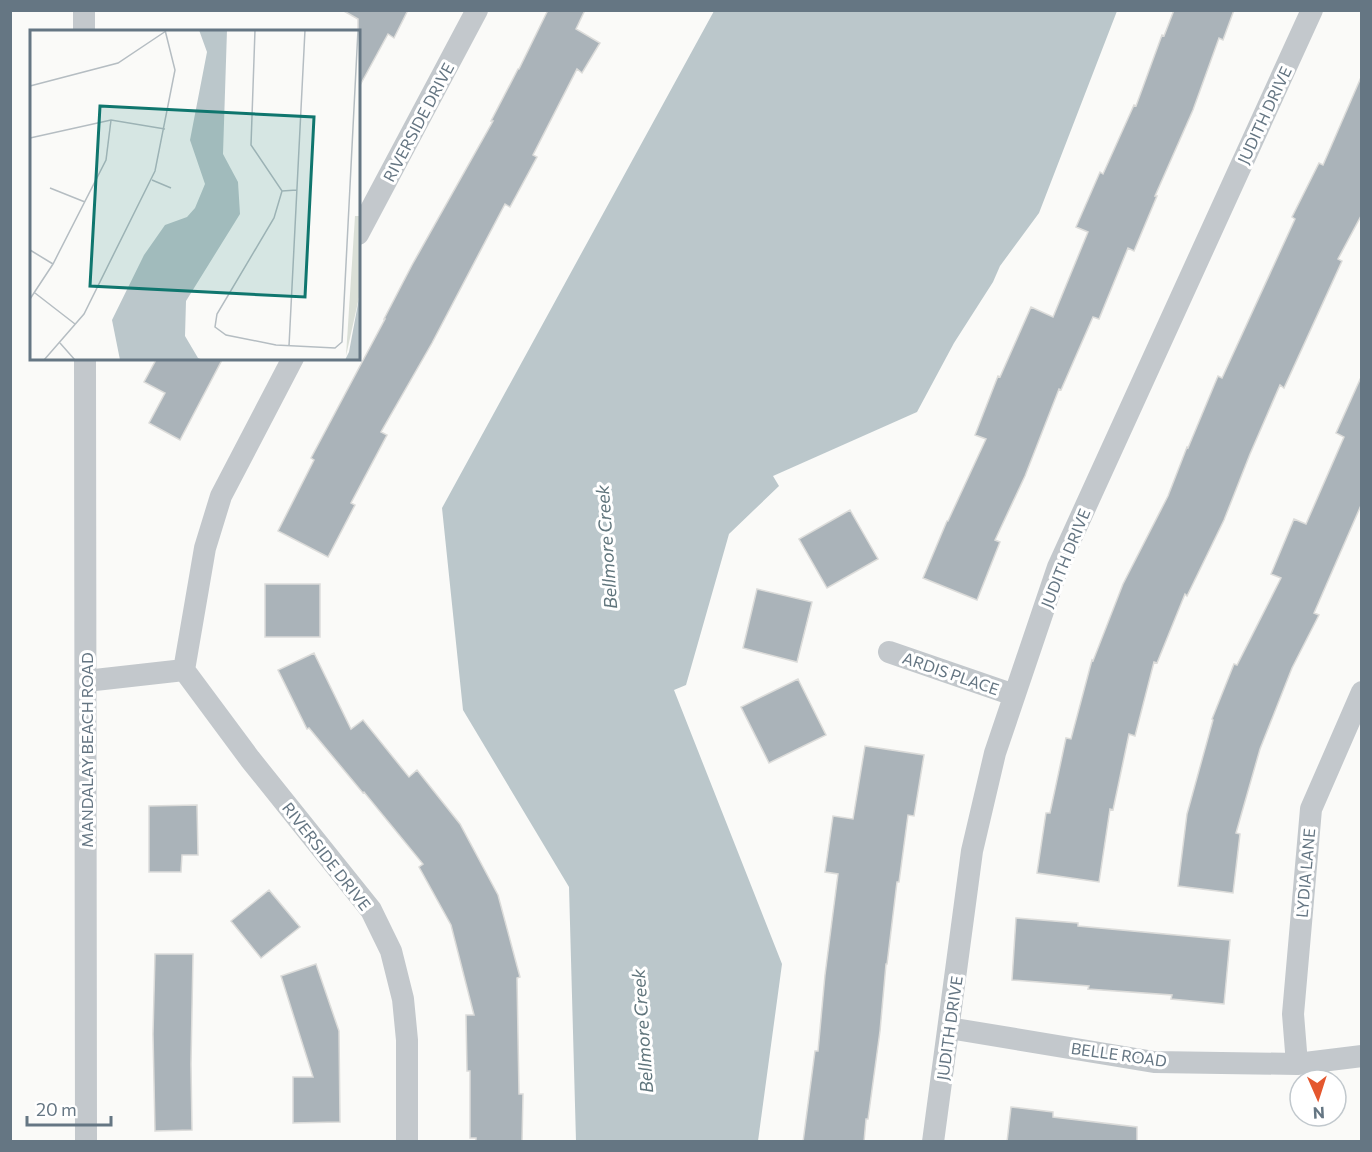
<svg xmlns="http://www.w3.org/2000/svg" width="1372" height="1152" font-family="Commissioner,sans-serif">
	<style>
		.water { fill: #bbc7cb }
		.building { fill: #aab3b9; stroke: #dcdcda; stroke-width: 1.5 }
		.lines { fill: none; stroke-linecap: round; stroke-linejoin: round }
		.minor { stroke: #c3c8cc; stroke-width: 22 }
		.labels { text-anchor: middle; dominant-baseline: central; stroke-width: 6; stroke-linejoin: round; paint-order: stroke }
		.street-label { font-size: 16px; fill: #657683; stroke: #fff }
		.water-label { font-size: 18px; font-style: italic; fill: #60757c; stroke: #fff }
		.inset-road { fill: none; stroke: #b5bdc2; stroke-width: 1.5 }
		.view { fill: #0f766e; fill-opacity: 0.15; stroke: #0f766e; stroke-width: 3 }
		.inset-edge { fill: none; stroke: #657683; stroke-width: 3 }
	</style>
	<rect width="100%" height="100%" fill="#fafaf8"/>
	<path class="water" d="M 714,11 L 1117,11 L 1039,213 L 1000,266 L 993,282 L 954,343 L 917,412 L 773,476 L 779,486 L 729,534 L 686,685 L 674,690 L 782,964 L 758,1141 L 576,1141 L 569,887 L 463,710 L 442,508 Z"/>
	<path class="building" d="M 342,10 L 408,10 L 394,38 L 388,34 L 358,89 L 358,19 Z
		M 548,10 L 585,10 L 576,29 L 600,43 L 582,73 L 577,69 L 533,155 L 537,157 L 510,207 L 505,204 L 432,343 L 381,432 L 387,435 L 351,503 L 355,505 L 328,557 L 278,531 L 314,460 L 311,458 L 385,319 L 384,319 L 412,265 L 493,121 L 491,121 L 518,69 L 519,69 Z
		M 1174,10 L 1234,10 L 1223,40 L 1219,38 L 1193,110 L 1155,196 L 1157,196 L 1134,251 L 1128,248 L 1099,319 L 1093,317 L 1061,390 L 1059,389 L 1025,476 L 995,540 L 1000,542 L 977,600 L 923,578 L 947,521 L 948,521 L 986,439 L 975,435 L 998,376 L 1000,377 L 1031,307 L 1053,317 L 1088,232 L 1076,227 L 1100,172 L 1103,174 L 1134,105 L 1136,106 L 1162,35 L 1164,36 Z
		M 1362,75 L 1362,214 L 1338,259 L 1342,261 L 1284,388 L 1280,385 L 1250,454 L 1224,520 L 1187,596 L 1185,594 L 1157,663 L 1154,662 L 1135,736 L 1129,734 L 1113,810 L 1110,809 L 1099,882 L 1037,873 L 1046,813 L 1050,813 L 1066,738 L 1071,739 L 1092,660 L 1093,661 L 1123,584 L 1168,496 L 1187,447 L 1188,448 L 1218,376 L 1222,378 L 1295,219 L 1292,217 L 1319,163 L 1323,165 Z
		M 157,358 L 223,358 L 180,440 L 149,423 L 165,393 L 144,382 Z
		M 1362,375 L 1362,503 L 1314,613 L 1319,615 L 1292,668 L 1260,749 L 1236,833 L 1240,834 L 1233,893 L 1178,886 L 1187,814 L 1213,720 L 1212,719 L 1234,664 L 1237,665 L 1281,578 L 1271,574 L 1294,519 L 1306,524 L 1344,437 L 1336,433 Z
		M 850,510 L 878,559 L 827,588 L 799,539 Z
		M 265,584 L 320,584 L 320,637 L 265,637 Z
		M 757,589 L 812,602 L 797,662 L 743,648 Z
		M 314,653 L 351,729 L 363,720 L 409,777 L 417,770 L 460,824 L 498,895 L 520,977 L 517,978 L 519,1094 L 523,1094 L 522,1142 L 476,1142 L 476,1138 L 470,1138 L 470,1071 L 467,1071 L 466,1015 L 474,1015 L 451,925 L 419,867 L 423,864 L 364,792 L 363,793 L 309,728 L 307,729 L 278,670 Z
		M 798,679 L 826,735 L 769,763 L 741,707 Z
		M 865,746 L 924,755 L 914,816 L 908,815 L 899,882 L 897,882 L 887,964 L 886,964 L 880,1031 L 868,1119 L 866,1119 L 864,1142 L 803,1142 L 815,1051 L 818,1051 L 825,975 L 838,874 L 825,872 L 833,816 L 853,819 Z
		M 197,805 L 198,855 L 182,855 L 181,872 L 149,872 L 149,806 Z
		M 269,890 L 300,927 L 261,958 L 231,921 Z
		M 1016,918 L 1078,923 L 1078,926 L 1230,940 L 1224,1004 L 1171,999 L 1172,995 L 1088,989 L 1089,986 L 1012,980 Z
		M 155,954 L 193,954 L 191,1064 L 192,1130 L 155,1131 L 153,1034 Z
		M 316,964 L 339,1031 L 340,1122 L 293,1123 L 293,1077 L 313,1077 L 281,976 Z
		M 1011,1107 L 1053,1112 L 1053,1117 L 1137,1127 L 1137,1142 L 1007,1142 Z"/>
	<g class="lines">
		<path class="minor" d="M 84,10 L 84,32
			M 358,234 L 477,10
			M 85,358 L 86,1142
			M 889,652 L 1014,695
			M 184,670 L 205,548 L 221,496 L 293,358
			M 86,681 L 184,670 L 250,759 L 371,910 L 391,951 L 403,999 L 407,1040 L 407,1142
			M 949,1028 L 1154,1062 L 1297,1064 L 1362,1056
			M 1297,1064 L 1293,1014 L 1311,809 L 1362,692
			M 933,1142 L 972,851 L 995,753 L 1058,567 L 1312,10"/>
	</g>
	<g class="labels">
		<g class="street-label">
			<text transform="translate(1264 115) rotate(-65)">JUDITH DRIVE</text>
			<text transform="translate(418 122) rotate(-62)">RIVERSIDE DRIVE</text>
			<text transform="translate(1065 558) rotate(-68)">JUDITH DRIVE</text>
			<text transform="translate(951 673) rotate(19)">ARDIS PLACE</text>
			<text transform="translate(86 750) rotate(-90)">MANDALAY BEACH ROAD</text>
			<text transform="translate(327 856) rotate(52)">RIVERSIDE DRIVE</text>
			<text transform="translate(1305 873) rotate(-85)">LYDIA LANE</text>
			<text transform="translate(949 1028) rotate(-82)">JUDITH DRIVE</text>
			<text transform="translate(1119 1054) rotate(8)">BELLE ROAD</text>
		</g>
		<g class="water-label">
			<text transform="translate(606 547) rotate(-94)">Bellmore Creek</text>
			<text transform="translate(642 1031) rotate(-94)">Bellmore Creek</text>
		</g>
	</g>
	<g transform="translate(30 30)">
		<rect width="330" height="330" fill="#fafaf8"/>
		<path d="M 325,186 L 330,186 L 330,263 L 316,326 Z" fill="#dadfd7"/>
		<path d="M 169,0 L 197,0 L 193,124 L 208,152 L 210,184 L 156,271 L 155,306 L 168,328 L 173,330 L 90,330 L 82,290 L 114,225 L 135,195 L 157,187 L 165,178 L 175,154 L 160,110 L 177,22 ZM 330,263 L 330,330 L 315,330 L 319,322 Z" fill="#bbc7cb"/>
		<path class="inset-road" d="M 225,0 L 221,115 L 252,161 L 267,160M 0,56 L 88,33 L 136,1M 0,108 L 81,90 L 135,99M 122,150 L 141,158M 20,158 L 55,172M 252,161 L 244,188 L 187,284 L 185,297 L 196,305 L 246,315 L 305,318 L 312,312 L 328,0M 0,220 L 23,234M 5,263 L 45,294M 0,269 L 23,234 L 76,130 L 81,90M 30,313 L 45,330M 259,316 L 275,0M 14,330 L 54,284 L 125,141 L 145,40 L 135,0"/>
		<path class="view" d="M 70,76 L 284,87 L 275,267 L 60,256 Z"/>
		<rect width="330" height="330" class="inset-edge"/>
	</g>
	<rect width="1372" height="1152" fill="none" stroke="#657683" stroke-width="24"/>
	<g transform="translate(1318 1098) rotate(177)"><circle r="28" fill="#ffffff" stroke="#c1c8cd" stroke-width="1.5"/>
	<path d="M0-4.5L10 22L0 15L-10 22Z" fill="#e4572e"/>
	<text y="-9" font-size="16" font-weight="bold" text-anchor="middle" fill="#657683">N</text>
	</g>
	<path d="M27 1116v9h84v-9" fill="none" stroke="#657683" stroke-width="3"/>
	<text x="36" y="1116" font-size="18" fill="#657683" stroke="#ffffff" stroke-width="4.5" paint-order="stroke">20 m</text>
</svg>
